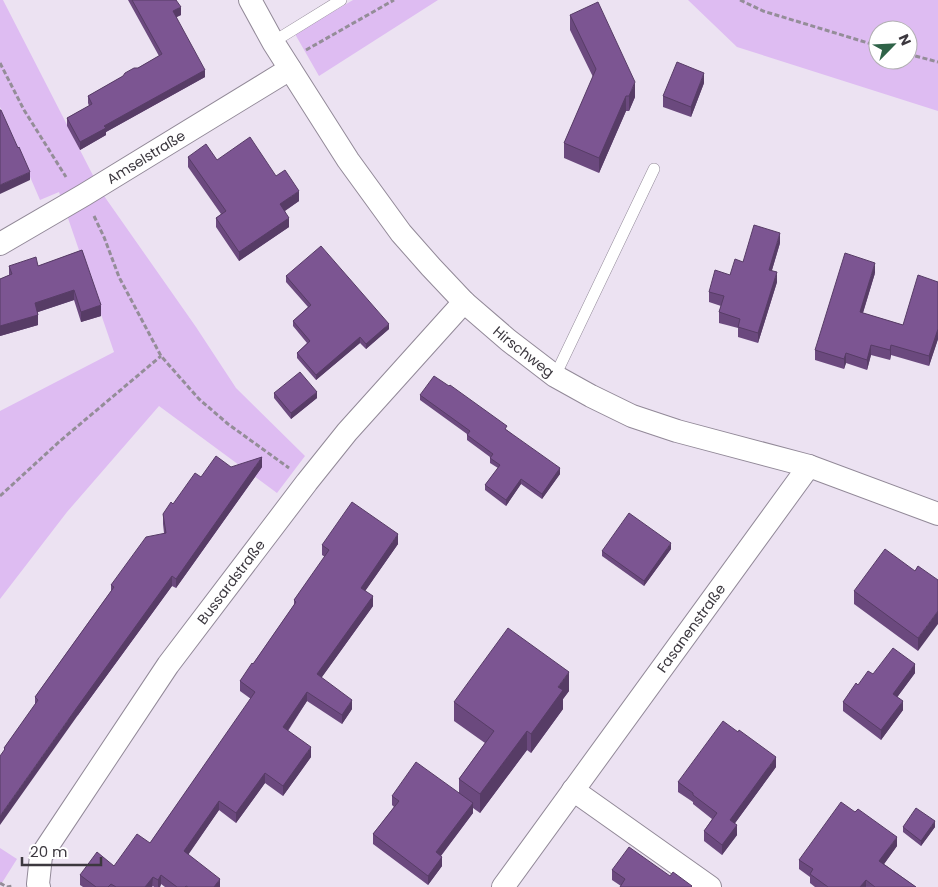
<svg xmlns="http://www.w3.org/2000/svg" width="938" height="887" font-family="Poppins,sans-serif">
	<style>
		.green { fill: #debcf2; fill-rule: evenodd }
		.lines { fill: none; stroke-linecap: round; stroke-linejoin: round }
		.lane-casing { stroke: #928998; stroke-width: 12 }
		.street-casing { stroke: #928998; stroke-width: 24 }
		.path { stroke: #948d98; stroke-width: 3; stroke-dasharray: 5 2.5; stroke-linecap: butt }
		.lane { stroke: #fff; stroke-width: 11 }
		.street { stroke: #fff; stroke-width: 22 }
		.wall { fill: #6b497e }
		.shaded-wall { fill: #573c66 }
		.building { fill: #7c5592; stroke: #573c66 }
		.labels { text-anchor: middle; dominant-baseline: central; stroke-width: 5; stroke-linejoin: round; paint-order: stroke }
		.street-label { font-size: 14px; fill: #3c383f; stroke: #fff }
	</style>
	<rect width="100%" height="100%" fill="#ece2f2"/>
	<path class="green" d="M 0,0 L 3,0 L 102,193 L 196,327 L 236,388 L 305,456 L 277,493 L 159,406 L 67,512 L 0,599 L 0,411 L 114,352 L 59,192 L 40,200 L 0,107 Z
		M 353,0 L 438,0 L 319,76 L 295,34 Z
		M 688,0 L 938,0 L 938,111 L 737,47 ZM 878,30 L 908,30 L 908,60 L 878,60 Z
		M 0,848 L 17,859 L 0,886 Z"/>
	<g class="lines">
		<defs>
			<path id="lane" d="M 273,42 L 341,0
				M 555,376 L 654,169"/>
			<g id="street">
				<path id="s1" d="M 250,0 L 273,42 L 348,160 L 401,233 L 431,267 L 464,302 L 508,340 L 555,376 L 591,396 L 632,416 L 677,431 L 809,466 L 938,514"/>
				<path id="s2" d="M 0,244 L 84,195 L 290,69"/>
				<path d="M 573,790 L 710,887"/>
				<path id="s3" d="M 39,887 L 38,884 L 41,856 L 168,665 L 307,482 L 347,432 L 464,302"/>
				<path id="s4" d="M 503,887 L 809,466"/>
			</g>
		</defs>
		<use href="#lane" class="lane-casing"/>
		<use href="#street" class="street-casing"/>
		<path class="path" d="M 740,0 L 763,11 L 878,46
			M 306,50 L 394,0
			M 908,54 L 938,62
			M 0,63 L 24,110 L 66,177
			M 94,216 L 104,237 L 119,277 L 161,356 L 199,399 L 228,424 L 289,468
			M 0,496 L 60,441 L 161,356
			M 0,883 L 7,887 L 13,886"/>
		<use href="#lane" class="lane"/>
		<use href="#street" class="street"/>
	</g>
	<path class="wall" d="M 128,0 L 176,0 L 181,15 L 176,17 L 205,77 L 106,132 L 106,135 L 80,150 L 67,126 L 67,118 L 89,106 L 88,103 L 88,96 L 159,56 Z
		M 570,15 L 635,97 L 629,111 L 626,111 L 599,173 L 564,158 L 564,143 L 593,77 L 570,30 Z
		M 704,83 L 691,117 L 663,107 L 663,96 Z
		M 188,157 L 217,160 L 299,201 L 285,211 L 289,227 L 239,261 L 216,227 L 216,218 L 221,214 L 188,167 Z
		M 780,243 L 772,270 L 777,282 L 758,343 L 738,337 L 738,328 L 719,323 L 719,312 L 721,306 L 709,302 L 709,292 L 730,275 L 743,262 Z
		M 82,250 L 101,316 L 81,322 L 74,300 L 38,312 L 38,325 L 0,336 L 0,279 L 9,275 L 9,266 L 38,266 Z
		M 875,273 L 863,313 L 903,325 L 938,282 L 938,339 L 929,366 L 891,355 L 890,360 L 871,355 L 867,370 L 846,363 L 844,369 L 815,360 L 815,350 Z
		M 286,276 L 389,329 L 366,349 L 360,343 L 316,380 L 297,358 L 297,353 L 307,343 L 293,326 L 293,321 L 308,307 L 286,282 Z
		M 274,393 L 317,398 L 291,419 L 274,398 Z
		M 420,395 L 507,430 L 560,474 L 542,499 L 521,484 L 506,506 L 485,490 L 485,485 L 498,468 L 490,463 L 490,457 L 467,440 L 467,434 L 420,400 Z
		M 231,467 L 262,467 L 176,588 L 172,586 L 78,715 L 4,751 L 4,748 L 35,705 L 35,697 L 111,591 L 111,585 L 164,533 L 163,524 L 163,514 L 201,477 Z
		M 398,544 L 365,591 L 373,606 L 321,678 L 352,709 L 342,724 L 307,701 L 288,731 L 311,757 L 283,796 L 265,783 L 236,823 L 219,810 L 188,854 L 220,887 L 165,887 L 161,884 L 160,887 L 154,887 L 153,886 L 152,887 L 83,887 L 80,885 L 80,875 L 114,866 L 150,843 L 251,699 L 240,691 L 240,681 L 253,664 L 294,605 L 294,600 L 325,557 L 322,555 L 322,545 Z
		M 671,549 L 644,586 L 602,556 L 602,551 Z
		M 918,566 L 918,651 L 854,604 L 854,591 L 915,571 Z
		M 915,673 L 897,697 L 903,710 L 881,740 L 843,711 L 843,702 L 858,685 L 873,674 Z
		M 569,691 L 563,699 L 563,709 L 531,753 L 527,750 L 480,813 L 473,808 L 473,813 L 441,856 L 442,866 L 428,885 L 373,844 L 373,834 L 394,807 L 392,805 L 392,796 L 459,793 L 459,779 L 485,743 L 454,721 L 454,702 Z
		M 776,767 L 735,823 L 737,835 L 722,855 L 704,841 L 704,831 L 712,819 L 693,804 L 693,802 L 678,792 L 678,782 Z
		M 903,827 L 935,827 L 921,846 L 903,832 Z
		M 897,846 L 884,864 L 916,887 L 815,887 L 810,883 L 810,877 L 799,869 L 799,860 Z
		M 612,870 L 670,876 L 692,887 L 621,886 L 612,880 Z"/>
	<path class="shaded-wall" d="M 181,7 L 181,15 L 173,19 L 173,11 Z
		M 205,70 L 205,77 L 106,132 L 106,135 L 80,150 L 80,142 L 104,126 Z
		M 704,73 L 704,83 L 691,117 L 691,107 Z
		M 635,82 L 635,97 L 629,111 L 629,96 Z
		M 626,96 L 626,111 L 599,173 L 599,158 Z
		M 30,172 L 30,180 L 0,194 L 0,185 Z
		M 299,191 L 299,201 L 280,214 L 280,204 Z
		M 289,218 L 289,227 L 239,261 L 239,252 Z
		M 780,233 L 780,243 L 769,280 L 769,270 Z
		M 875,263 L 875,273 L 860,322 L 860,312 Z
		M 777,272 L 777,282 L 758,343 L 758,333 Z
		M 74,290 L 74,300 L 35,313 L 35,303 Z
		M 101,305 L 101,316 L 81,322 L 81,312 Z
		M 38,315 L 38,325 L 0,336 L 0,326 Z
		M 389,324 L 389,329 L 366,349 L 366,344 Z
		M 938,329 L 938,339 L 929,366 L 929,356 Z
		M 360,337 L 360,343 L 316,380 L 316,375 Z
		M 871,345 L 871,355 L 867,370 L 867,360 Z
		M 891,345 L 891,355 L 890,360 L 890,350 Z
		M 846,353 L 846,363 L 844,369 L 844,359 Z
		M 317,392 L 317,398 L 291,419 L 291,413 Z
		M 262,457 L 262,467 L 176,588 L 176,579 Z
		M 560,468 L 560,474 L 542,499 L 542,494 Z
		M 521,479 L 521,484 L 506,506 L 506,500 Z
		M 398,534 L 398,544 L 361,597 L 361,588 Z
		M 671,543 L 671,549 L 644,586 L 644,581 Z
		M 172,576 L 172,586 L 78,715 L 0,825 L 0,816 L 78,706 Z
		M 373,596 L 373,606 L 317,684 L 317,674 Z
		M 938,611 L 938,624 L 918,651 L 918,638 Z
		M 915,664 L 915,673 L 893,703 L 893,694 Z
		M 569,672 L 569,691 L 563,699 L 563,709 L 531,753 L 531,734 L 558,687 Z
		M 307,692 L 307,701 L 283,737 L 283,727 Z
		M 352,700 L 352,709 L 342,724 L 342,715 Z
		M 903,701 L 903,710 L 881,740 L 881,730 Z
		M 527,731 L 527,750 L 480,813 L 480,794 Z
		M 311,747 L 311,757 L 283,796 L 283,786 Z
		M 776,757 L 776,767 L 730,830 L 730,820 Z
		M 265,773 L 265,783 L 236,823 L 236,813 Z
		M 219,801 L 219,810 L 184,861 L 184,851 Z
		M 473,803 L 473,813 L 436,862 L 436,852 Z
		M 935,821 L 935,827 L 921,846 L 921,841 Z
		M 737,825 L 737,835 L 722,855 L 722,845 Z
		M 897,837 L 897,846 L 879,871 L 879,861 Z
		M 442,857 L 442,866 L 428,885 L 428,876 Z
		M 161,875 L 161,884 L 160,887 L 158,887 L 158,880 Z
		M 153,877 L 152,887 L 145,887 Z
		M 220,879 L 220,887 L 214,887 Z
		M 866,880 L 866,887 L 860,887 Z"/>
	<path class="building" d="M 132,0 L 176,0 L 181,7 L 173,11 L 205,70 L 104,126 L 106,128 L 80,142 L 67,118 L 92,104 L 88,96 L 123,76 L 125,73 L 134,68 L 138,68 L 162,54 Z
		M 598,2 L 635,82 L 629,96 L 626,96 L 599,158 L 564,143 L 596,69 L 570,15 Z
		M 677,62 L 704,73 L 691,107 L 663,96 Z
		M 0,110 L 1,110 L 18,148 L 19,147 L 30,172 L 0,185 Z
		M 250,137 L 276,176 L 285,170 L 299,191 L 280,204 L 289,218 L 239,252 L 216,218 L 226,211 L 188,157 L 206,144 L 217,160 Z
		M 754,225 L 780,233 L 769,270 L 777,272 L 758,333 L 738,327 L 740,319 L 719,312 L 724,296 L 709,292 L 715,270 L 730,275 L 735,259 L 743,262 Z
		M 321,246 L 389,324 L 366,344 L 360,337 L 316,375 L 297,353 L 310,341 L 293,321 L 311,305 L 286,276 Z
		M 82,250 L 101,305 L 81,312 L 74,290 L 35,303 L 38,315 L 0,326 L 0,279 L 12,274 L 9,266 L 36,257 L 38,266 Z
		M 845,253 L 875,263 L 860,312 L 903,325 L 918,275 L 938,282 L 938,329 L 929,356 L 891,345 L 890,350 L 871,345 L 867,360 L 846,353 L 844,359 L 815,350 Z
		M 300,372 L 317,392 L 291,413 L 274,393 Z
		M 434,376 L 449,386 L 450,385 L 507,426 L 505,429 L 560,468 L 542,494 L 521,479 L 506,500 L 485,485 L 500,465 L 490,458 L 493,454 L 467,435 L 470,431 L 420,395 Z
		M 216,456 L 231,467 L 262,457 L 176,579 L 172,576 L 78,706 L 0,816 L 0,756 L 5,749 L 4,748 L 38,700 L 35,697 L 114,587 L 111,585 L 146,537 L 166,533 L 163,514 L 171,502 L 173,504 L 195,473 L 201,477 Z
		M 352,502 L 398,534 L 361,588 L 373,596 L 317,674 L 352,700 L 342,715 L 307,692 L 283,727 L 311,747 L 283,786 L 265,773 L 236,813 L 219,801 L 184,851 L 220,879 L 214,887 L 188,887 L 186,886 L 185,887 L 177,887 L 161,875 L 158,880 L 153,877 L 145,887 L 116,887 L 111,884 L 108,887 L 96,887 L 80,875 L 97,852 L 114,866 L 137,834 L 150,843 L 255,692 L 240,681 L 252,663 L 253,664 L 296,602 L 294,600 L 329,550 L 322,545 Z
		M 629,513 L 671,543 L 644,581 L 602,551 Z
		M 885,549 L 915,571 L 918,566 L 938,580 L 938,611 L 918,638 L 854,591 Z
		M 508,628 L 569,672 L 558,687 L 563,690 L 531,734 L 527,731 L 480,794 L 459,779 L 494,731 L 454,702 Z
		M 893,648 L 915,664 L 893,694 L 903,701 L 881,730 L 843,702 L 856,683 L 858,685 L 868,671 L 873,674 Z
		M 723,721 L 738,732 L 739,730 L 776,757 L 730,820 L 737,825 L 722,845 L 704,831 L 717,813 L 693,795 L 693,793 L 678,782 Z
		M 416,762 L 473,803 L 436,852 L 442,857 L 428,876 L 373,834 L 399,801 L 392,796 Z
		M 841,802 L 855,812 L 858,809 L 897,837 L 879,861 L 916,887 L 875,887 L 866,880 L 860,887 L 828,887 L 810,874 L 813,869 L 799,860 Z
		M 916,808 L 935,821 L 921,841 L 903,827 Z
		M 629,847 L 670,876 L 673,872 L 692,886 L 691,887 L 620,887 L 625,879 L 612,870 Z"/>
	<g class="labels">
		<g class="street-label">
			<text stroke="none"><textPath href="#s2" startOffset="170">Amselstraße</textPath></text>
			<text stroke="none"><textPath href="#s1" startOffset="449">Hirschweg</textPath></text>
			<text stroke="none"><textPath href="#s3" startOffset="365">Bussardstraße</textPath></text>
			<text stroke="none"><textPath href="#s4" startOffset="320">Fasanenstraße</textPath></text>
		</g>
	</g>
	<g transform="translate(893 45) rotate(66)"><circle r="24" fill="#ffffff" stroke="#b1afb2"/>
	<path d="M0-4L9 19L0 12L-9 19Z" fill="#2f6348"/>
	<text y="-8" font-size="14" font-weight="bold" text-anchor="middle" fill="#3c383f">N</text>
	</g>
	<path d="M22 857v8h79v-8" fill="none" stroke="#3c383f" stroke-width="2.5"/>
	<text x="30" y="857" font-size="15" fill="#3c383f" stroke="#ffffff" stroke-width="4" paint-order="stroke">20 m</text>
</svg>
